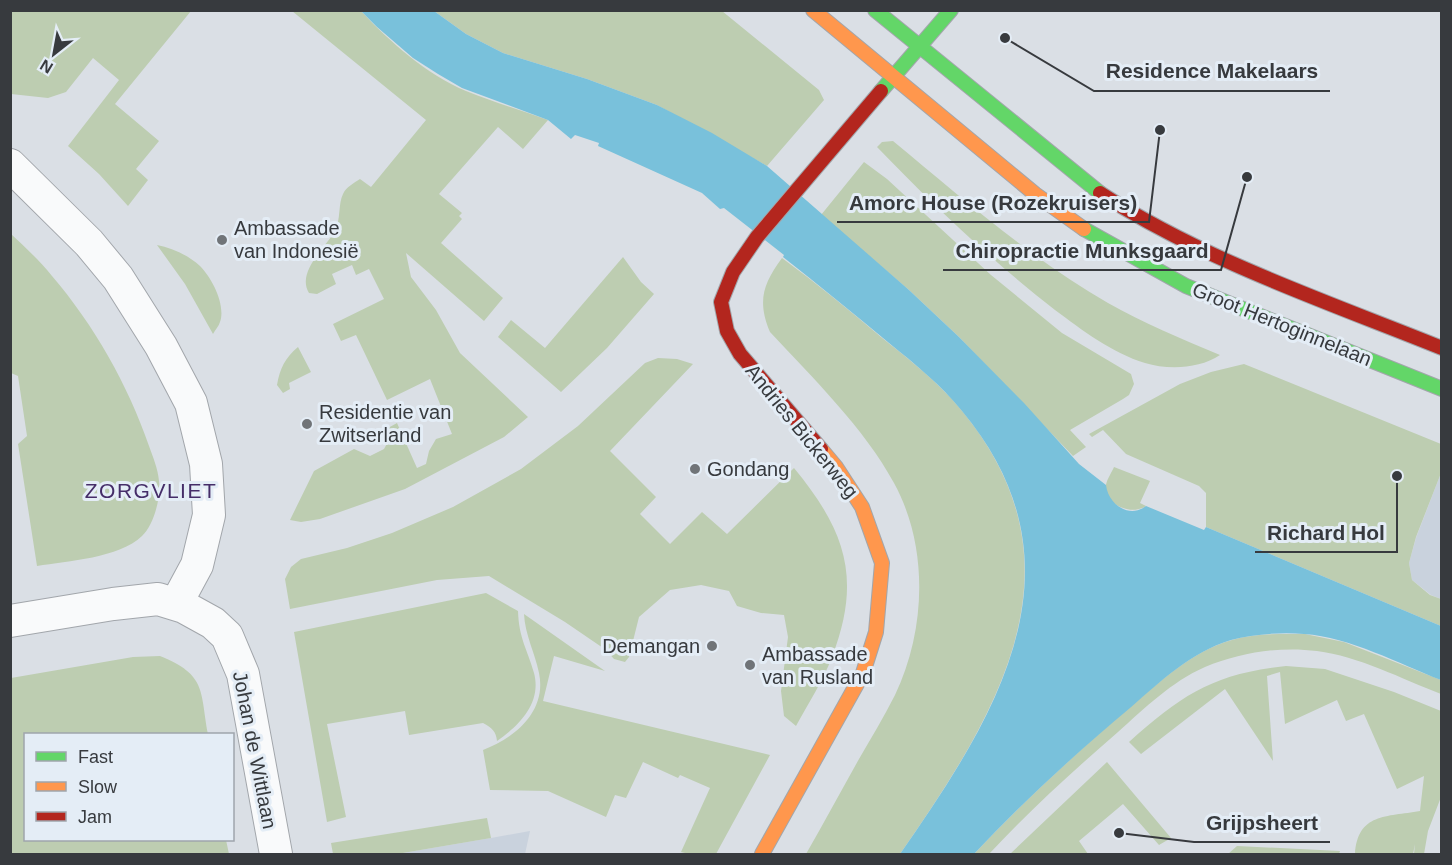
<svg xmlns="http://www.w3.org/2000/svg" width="1452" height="865" font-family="Arial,sans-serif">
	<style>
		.built { fill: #c9d2dd }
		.green { fill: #bdcdb1 }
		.water { fill: #79c1db }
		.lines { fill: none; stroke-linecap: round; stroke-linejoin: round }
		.street-casing { stroke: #a2a6ab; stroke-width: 34 }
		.fast-casing { stroke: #a2a6ab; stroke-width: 16 }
		.slow-casing { stroke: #a2a6ab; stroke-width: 16 }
		.jam-casing { stroke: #a2a6ab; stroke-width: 16 }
		.street { stroke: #f9fafb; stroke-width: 32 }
		.fast { stroke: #63d668; stroke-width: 14 }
		.slow { stroke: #ff974d; stroke-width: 14 }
		.jam { stroke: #b3261e; stroke-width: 14 }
		.poi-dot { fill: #707478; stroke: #e4edf6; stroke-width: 2 }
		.labels { text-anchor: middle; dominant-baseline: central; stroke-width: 6; stroke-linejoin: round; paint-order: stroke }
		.poi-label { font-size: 20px; fill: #373a3e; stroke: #e4edf6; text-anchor: start }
		.street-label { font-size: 20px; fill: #373a3e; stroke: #e4edf6 }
		.neighbourhood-label { font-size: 21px; letter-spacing: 1.5px; fill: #452d68; stroke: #e4edf6 }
		.leader { fill: none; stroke: #373a3e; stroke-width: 2 }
		.callout-dot { fill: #373a3e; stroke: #e4edf6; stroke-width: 2 }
		.callout-label { font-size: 21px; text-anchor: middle; font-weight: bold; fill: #373a3e; stroke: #e4edf6; stroke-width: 6; stroke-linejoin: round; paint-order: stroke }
	</style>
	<rect width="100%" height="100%" fill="#dadfe5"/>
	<path class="built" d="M 1441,473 L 1441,599 L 1431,595 L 1412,580 L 1409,563 L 1416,538 Z
		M 530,831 L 525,854 L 397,854 L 491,838 Z"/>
	<path class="green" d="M 11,11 L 191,11 L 115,104 L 159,141 L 136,169 L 148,180 L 128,206 L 99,174 L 68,146 L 119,80 L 93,58 L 66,92 L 48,98 L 11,94 Z
		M 292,11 L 361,11 C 390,42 426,74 466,91 C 493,102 521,110 548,120 L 523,149 L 498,127 L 439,194 L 462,213 L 459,216 L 462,219 L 441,243 L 503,298 L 484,321 L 406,253 L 411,277 L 436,310 L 460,353 L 528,417 L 504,437 L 405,489 L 320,519 L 301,522 L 290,520 L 314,471 L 354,449 L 370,456 L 384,449 L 391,436 L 388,428 L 397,423 L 417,468 L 426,464 L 429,451 L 436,439 L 452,434 L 430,379 L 387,400 L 356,335 L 341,341 L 333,324 L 384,299 L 369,269 L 356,275 L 352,265 L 332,274 L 336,284 L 317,294 L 309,293 C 296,272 326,247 335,231 C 341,219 338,204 343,194 C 346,187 354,183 360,179 L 371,187 L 426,120 Z
		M 434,11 L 722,11 L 819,90 L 824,100 L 767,166 L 657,105 L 587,79 L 503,53 L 466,34 Z
		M 893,141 C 962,198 1030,258 1108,303 C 1143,323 1182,339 1220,355 C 1199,369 1168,370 1145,363 C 1112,353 1082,330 1055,310 C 992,261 933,205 877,147 L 882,142 Z
		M 864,162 L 887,179 L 991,275 L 1062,333 L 1131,374 L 1134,384 L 1129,395 L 1123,399 L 1070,430 L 1086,447 L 1073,456 L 959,337 L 909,290 L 821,215 Z
		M 11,234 C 25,247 40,261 52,276 C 94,325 128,385 149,446 C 153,457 158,469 159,481 C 161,497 154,525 142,536 C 119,558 68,561 37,566 L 18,444 L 27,436 L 18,376 L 11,373 Z
		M 157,245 C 172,248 188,255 200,266 C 212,278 226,305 220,322 C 219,326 215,330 213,334 L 185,284 Z
		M 623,257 L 641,282 L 654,294 L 607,348 L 561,392 L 498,337 L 511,320 L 545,348 Z
		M 782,258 C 816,283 849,310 881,337 C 905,356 929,375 950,397 C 1094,556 1003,706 900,854 L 806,854 C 824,823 841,791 859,759 C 871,738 884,717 895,695 C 926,630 929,547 894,483 C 865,429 812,377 770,332 C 757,301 763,284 782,258 Z
		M 298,347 L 311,372 L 289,383 L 290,389 L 283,393 L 277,385 C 280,368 285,358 298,347 Z
		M 658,358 L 677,359 L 693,364 L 610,451 L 656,497 L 640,514 L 670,544 L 702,512 L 727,534 L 794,468 C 846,531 862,579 832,657 C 823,681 808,704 796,726 L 784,716 L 781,691 L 788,637 L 784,615 L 761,613 L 737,606 L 729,591 L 701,585 L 670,590 L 639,617 L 629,657 L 625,662 L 614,659 L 606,650 L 565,622 L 489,576 L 437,580 L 290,609 L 285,579 L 291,567 L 301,559 L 347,548 L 392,533 L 453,507 L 521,469 L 578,426 L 645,363 Z
		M 1244,364 L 1441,444 L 1441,473 L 1416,537 L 1409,563 L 1412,580 L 1430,595 L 1441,599 L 1441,626 L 1206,527 L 1206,493 L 1199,486 L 1126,454 L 1103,430 L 1092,437 L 1089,434 L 1180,384 L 1211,372 Z
		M 1114,467 L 1150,481 L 1140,503 L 1146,506 C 1132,516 1103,505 1106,485 C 1107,479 1112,472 1114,467 Z
		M 486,593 L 518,611 C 519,639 527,648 534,673 C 542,703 519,726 497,741 C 496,731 492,728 483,723 L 409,735 L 405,711 L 327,724 L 346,817 L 327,822 L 294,632 Z
		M 524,614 L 605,671 L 554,656 L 543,701 L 770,755 L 716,854 L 689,854 L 681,852 L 710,788 L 680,775 L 678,778 L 643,762 L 626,798 L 615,795 L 606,817 L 548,791 L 490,790 L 483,750 C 515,738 547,711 539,673 C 535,653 525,635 524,614 Z
		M 1305,634 L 1344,642 L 1441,680 L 1441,694 C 1402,679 1358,656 1317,651 C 1279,646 1240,653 1205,667 C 1171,682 1145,708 1118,732 C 1073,771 1029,811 989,854 L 974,854 C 1023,802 1075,754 1130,707 C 1161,681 1192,651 1232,640 C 1255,633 1281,634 1305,634 Z
		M 160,656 C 207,675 200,691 208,734 L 26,734 L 26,840 L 226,840 L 229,854 L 11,854 L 11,678 L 133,657 Z
		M 1286,666 L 1325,669 L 1394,692 L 1441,711 L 1441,797 L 1428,831 L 1424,854 L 1414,854 L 1415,844 L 1413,854 L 1355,854 C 1358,813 1386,817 1420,811 L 1424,776 L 1397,789 L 1364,714 L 1346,721 L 1337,700 L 1285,724 L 1280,672 L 1267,676 L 1273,761 L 1225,689 L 1141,754 L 1129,742 C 1183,694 1213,674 1286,666 Z
		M 1107,762 L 1171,838 L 1159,845 L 1123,804 L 1079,841 L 1088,854 L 1010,854 Z
		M 487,818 L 491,838 L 397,854 L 333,854 L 331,843 Z
		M 1237,846 L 1340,851 L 1339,854 L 1228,854 Z"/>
	<path class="water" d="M 361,11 L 434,11 L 466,34 L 503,53 L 587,79 L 657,105 L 712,133 L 767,166 L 909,290 L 959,337 L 1024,403 L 1079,464 L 1106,485 C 1108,504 1129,519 1146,506 L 1204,530 L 1206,527 L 1441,626 L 1441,680 C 1399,664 1350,637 1304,634 C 1282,632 1253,634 1231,640 C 1191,652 1161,681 1130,708 C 1075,754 1023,802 974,854 L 900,854 C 997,715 1091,566 962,411 C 941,385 915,364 889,343 C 854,314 819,285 783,257 L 784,255 L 724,208 L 720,209 L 702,193 L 598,146 L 599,143 L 575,135 L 571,139 L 548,120 L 462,88 L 438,74 L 413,58 L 377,27 Z"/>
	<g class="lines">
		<defs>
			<path id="street" d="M 10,165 L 89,243 L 118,278 L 161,346 L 191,403 L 206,464 L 209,515 L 197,565 L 176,604
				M 10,621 L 113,604 L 158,599 L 184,607 L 213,623 L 227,636 L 243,674 L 276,854"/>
			<path id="fast" d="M 875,10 L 1100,193
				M 881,91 L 951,10
				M 1084,229 L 1186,286 L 1442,389"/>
			<path id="slow" d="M 813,10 L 1035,194 L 1084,229
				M 762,854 L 863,673 L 876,632 L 882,563 L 862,507 L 836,467 L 821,449"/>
			<path id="jam" d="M 1100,193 C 1203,260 1328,302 1442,348
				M 821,449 L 740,354 L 727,331 L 721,302 L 733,272 L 757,237 L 881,91"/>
		</defs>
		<use href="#street" class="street-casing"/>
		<use href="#fast" class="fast-casing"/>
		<use href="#slow" class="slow-casing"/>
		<use href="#jam" class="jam-casing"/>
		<use href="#street" class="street"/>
		<use href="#fast" class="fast"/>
		<use href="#slow" class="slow"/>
		<use href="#jam" class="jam"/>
	</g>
	<g class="poi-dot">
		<circle cx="222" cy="240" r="6"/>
		<circle cx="307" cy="424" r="6"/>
		<circle cx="695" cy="469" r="6"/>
		<circle cx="712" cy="646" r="6"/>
		<circle cx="750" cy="665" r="6"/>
	</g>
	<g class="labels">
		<g class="poi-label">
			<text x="234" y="228">Ambassade<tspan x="234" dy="23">van Indonesië</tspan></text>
			<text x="319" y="412">Residentie van<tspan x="319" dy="23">Zwitserland</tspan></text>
			<text x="707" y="469">Gondang</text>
			<text x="700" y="646" text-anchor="end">Demangan</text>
			<text x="762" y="654">Ambassade<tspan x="762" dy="23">van Rusland</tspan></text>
		</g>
		<g class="street-label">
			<text transform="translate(1282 324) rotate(22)">Groot Hertoginnelaan</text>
			<text transform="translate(802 431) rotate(51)">Andries Bickerweg</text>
			<text transform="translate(255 750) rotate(79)">Johan de Wittlaan</text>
		</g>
		<g class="neighbourhood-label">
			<text x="151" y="490">ZORGVLIET</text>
		</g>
	</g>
	<path class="leader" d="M1005 38L1094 91H1330M1160 130L1149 222H837M1247 177L1221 270H943M1397 476L1397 552H1255M1119 833L1194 842H1330"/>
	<g class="callout-dot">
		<circle cx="1005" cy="38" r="6"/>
		<circle cx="1160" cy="130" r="6"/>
		<circle cx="1247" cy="177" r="6"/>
		<circle cx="1397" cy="476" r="6"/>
		<circle cx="1119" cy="833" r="6"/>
	</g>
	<g class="callout-label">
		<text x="1212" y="78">Residence Makelaars</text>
		<text x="993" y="210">Amorc House (Rozekruisers)</text>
		<text x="1082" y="258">Chiropractie Munksgaard</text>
		<text x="1326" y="540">Richard Hol</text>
		<text x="1262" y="830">Grijpsheert</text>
	</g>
	<rect width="1452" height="865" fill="none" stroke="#373a3e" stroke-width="24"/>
	<rect x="24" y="733" width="210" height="108" fill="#e4edf6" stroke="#9fa5ac" stroke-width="1.5"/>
	<rect x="36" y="752" width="30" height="9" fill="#63d668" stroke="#9fa5ac" stroke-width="1.5"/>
	<text x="78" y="763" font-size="18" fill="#373a3e">Fast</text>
	<rect x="36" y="782" width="30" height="9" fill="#ff974d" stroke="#9fa5ac" stroke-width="1.5"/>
	<text x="78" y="793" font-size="18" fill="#373a3e">Slow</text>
	<rect x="36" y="812" width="30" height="9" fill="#b3261e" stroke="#9fa5ac" stroke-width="1.5"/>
	<text x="78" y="823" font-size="18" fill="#373a3e">Jam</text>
	<g transform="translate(54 54) rotate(211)" stroke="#e4edf6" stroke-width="4.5" paint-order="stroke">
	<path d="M0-4.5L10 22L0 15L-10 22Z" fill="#373a3e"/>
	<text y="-9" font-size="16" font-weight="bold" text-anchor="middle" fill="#373a3e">N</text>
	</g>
</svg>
